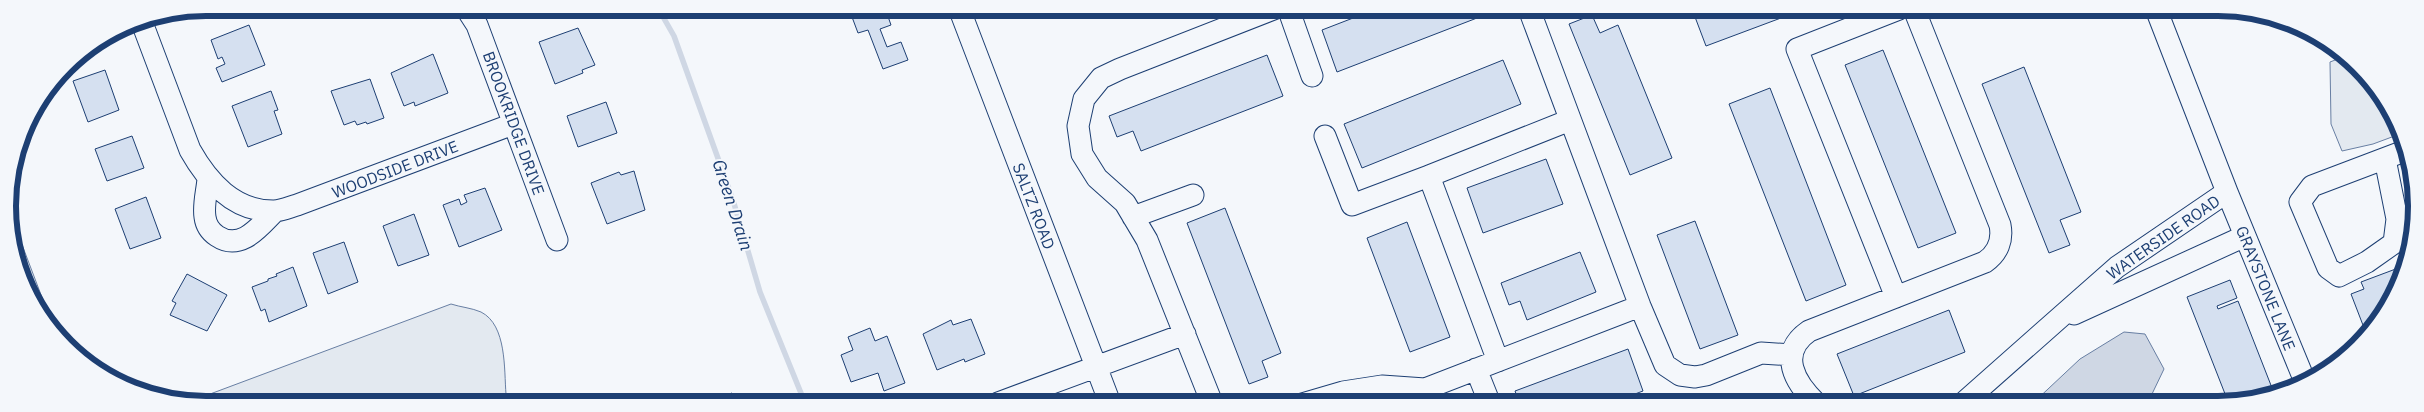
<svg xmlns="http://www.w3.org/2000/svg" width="2424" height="412" font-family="'IBM Plex Sans',sans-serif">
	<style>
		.green { fill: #e3e9f0; stroke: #687fa3 }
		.water { fill: #cfd7e4; stroke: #687fa3 }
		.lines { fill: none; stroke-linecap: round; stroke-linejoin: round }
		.stream { stroke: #cfd7e4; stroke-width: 5.5 }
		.building { fill: #d5e0f0; stroke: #1d3f73 }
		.minor-casing { stroke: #1d3f73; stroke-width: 23 }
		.minor { stroke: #f4f7fb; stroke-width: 21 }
		.labels { text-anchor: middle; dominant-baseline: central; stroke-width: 4; stroke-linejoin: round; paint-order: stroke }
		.street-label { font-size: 16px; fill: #1d3f73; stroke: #f4f7fb }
		.water-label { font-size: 18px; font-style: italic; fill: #1d3f73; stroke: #f4f7fb }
		.rim { fill: none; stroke: #1d3f73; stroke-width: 6 }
	</style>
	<rect width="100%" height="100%" fill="#f4f7fb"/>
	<path class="green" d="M 2343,57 L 2375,85 L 2400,134 L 2373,144 L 2342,151 L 2331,124 L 2330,62 Z
		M 10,213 L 57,337 L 18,270 Z
		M 451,304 C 460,307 472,308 481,312 C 507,325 504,370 506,394 L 527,403 L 186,403 Z"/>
	<path class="water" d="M 2124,332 L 2145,334 L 2164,369 L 2152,394 L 2125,404 L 2032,404 L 2080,359 Z"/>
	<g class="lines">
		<path class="stream" d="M 658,8 L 674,36 L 733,200 L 760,292 L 805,403"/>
	</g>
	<path class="building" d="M 350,8 L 370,8 L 352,14 Z
		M 868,8 L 885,8 L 891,25 L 880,29 L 887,47 L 901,42 L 908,60 L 883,69 L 868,30 L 858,33 L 852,17 Z
		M 1379,8 L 1473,9 L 1477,18 L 1337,72 L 1322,30 Z
		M 1692,9 L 1805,9 L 1706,46 Z
		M 1592,15 L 1600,33 L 1618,25 L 1672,158 L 1630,175 L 1569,24 Z
		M 249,25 L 265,65 L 222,82 L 216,68 L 225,64 L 222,57 L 218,59 L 211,40 Z
		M 578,28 L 595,65 L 582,70 L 583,73 L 555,84 L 539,42 Z
		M 1883,50 L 1956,233 L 1918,248 L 1845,65 Z
		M 433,54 L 448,93 L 415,106 L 414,102 L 404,106 L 391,73 Z
		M 1267,55 L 1283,96 L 1141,151 L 1133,131 L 1117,137 L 1109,116 Z
		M 1503,60 L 1521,104 L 1362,168 L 1344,124 Z
		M 2024,67 L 2081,212 L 2060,220 L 2070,245 L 2049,253 L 1982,84 Z
		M 105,70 L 119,110 L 88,122 L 73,81 Z
		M 370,79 L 384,118 L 367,124 L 366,122 L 357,125 L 355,121 L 344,125 L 331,91 Z
		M 1770,88 L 1846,285 L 1806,301 L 1729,104 Z
		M 271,91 L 278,110 L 274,111 L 282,134 L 248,147 L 232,106 Z
		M 606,102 L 617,133 L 578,147 L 567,116 Z
		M 132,136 L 144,168 L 107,181 L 95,149 Z
		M 1546,159 L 1563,204 L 1483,233 L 1467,188 Z
		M 634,171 L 645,210 L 607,224 L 591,183 L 619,172 L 621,175 Z
		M 485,188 L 502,230 L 459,247 L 443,205 L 459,199 L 461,205 L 467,202 L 464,195 Z
		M 146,197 L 161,238 L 130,249 L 115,209 Z
		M 1225,208 L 1281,353 L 1262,361 L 1268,377 L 1249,384 L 1187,223 Z
		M 414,214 L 429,255 L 398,266 L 383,226 Z
		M 1695,221 L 1738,335 L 1700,349 L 1657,235 Z
		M 1407,222 L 1450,337 L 1410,352 L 1367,238 Z
		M 344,242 L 358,282 L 328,294 L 313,253 Z
		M 1580,252 L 1596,292 L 1527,320 L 1520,301 L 1509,305 L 1501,283 Z
		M 293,267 L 307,306 L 269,322 L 265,309 L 261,311 L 252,287 L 268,281 L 268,279 L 277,276 L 276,274 Z
		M 2401,267 L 2403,271 L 2396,294 L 2366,333 L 2351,294 L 2364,289 L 2361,282 Z
		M 187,274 L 227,295 L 207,331 L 170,315 L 176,303 L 172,301 Z
		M 2230,280 L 2237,298 L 2217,306 L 2218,309 L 2238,301 L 2274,393 L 2229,404 L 2187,297 Z
		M 1949,310 L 1965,352 L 1854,396 L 1837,354 Z
		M 971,319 L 985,354 L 965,362 L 964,359 L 937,370 L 923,334 L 951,320 L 953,325 Z
		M 870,328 L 875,341 L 887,336 L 905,383 L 884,391 L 878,373 L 851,382 L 841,355 L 853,350 L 848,337 Z
		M 1628,349 L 1643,391 L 1608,404 L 1520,404 L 1515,391 Z
		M 732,393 L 736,403 L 699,403 L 720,395 L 721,397 Z"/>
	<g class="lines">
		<defs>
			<path id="minor" d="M 466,8 L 477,25 L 557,240
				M 959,8 L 1110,403
				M 1288,8 L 1312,76
				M 1529,9 L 1640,306 L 1665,365 L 1680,375 L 1695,377 L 1706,375 L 1761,353 L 1792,355
				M 2156,9 L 2227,192 L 2306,384
				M 141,20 L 190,150 C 208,182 234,212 275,211 C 282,210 290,207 297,205 L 513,124
				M 1325,136 L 1352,205 L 1429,176
				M 2385,159 L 2397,219 L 2394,243 L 2367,262 L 2339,276 L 2328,268 L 2300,202 L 2312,186 L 2407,150
				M 208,179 C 207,191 203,205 205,217 C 206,225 211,232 217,236 C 241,252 260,226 275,211
				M 1133,217 L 1193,195
				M 1896,297 L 1797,49 L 1899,9
				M 2074,314 L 2245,236
				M 1498,361 L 1429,176 L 1570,120
				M 1476,369 L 1490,404
				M 998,403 L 1185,334
				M 1212,403 L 1147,240 L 1125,203 L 1097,178 L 1082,154 L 1078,126 L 1084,99 L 1101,78 L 1120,69 L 1276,8
				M 1302,404 L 1343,392 L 1382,386 L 1425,389 L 1640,306
				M 1817,404 C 1795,383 1777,353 1809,331 L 1985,262 C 1998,253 2003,240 2000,225 L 1914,9
				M 1962,404 L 2117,267 L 2227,192"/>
		</defs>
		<use href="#minor" class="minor-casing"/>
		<use href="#minor" class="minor"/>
	</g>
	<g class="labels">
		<g class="street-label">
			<text transform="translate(514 123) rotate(70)">BROOKRIDGE DRIVE</text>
			<text transform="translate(395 169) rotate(-21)">WOODSIDE DRIVE</text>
			<text transform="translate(1034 206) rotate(69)">SALTZ ROAD</text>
			<text transform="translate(2163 237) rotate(-35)">WATERSIDE ROAD</text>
			<text transform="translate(2266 288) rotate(68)">GRAYSTONE LANE</text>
		</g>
		<g class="water-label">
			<text transform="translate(733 205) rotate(72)">Green Drain</text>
		</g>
	</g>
	<path d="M0 0H2424V412H0ZM206 16H2218A190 190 0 0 1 2408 206V206A190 190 0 0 1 2218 396H206A190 190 0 0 1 16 206V206A190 190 0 0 1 206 16Z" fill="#f4f7fb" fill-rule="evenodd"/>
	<path class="rim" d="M206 16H2218A190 190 0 0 1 2408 206V206A190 190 0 0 1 2218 396H206A190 190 0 0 1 16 206V206A190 190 0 0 1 206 16Z"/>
</svg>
